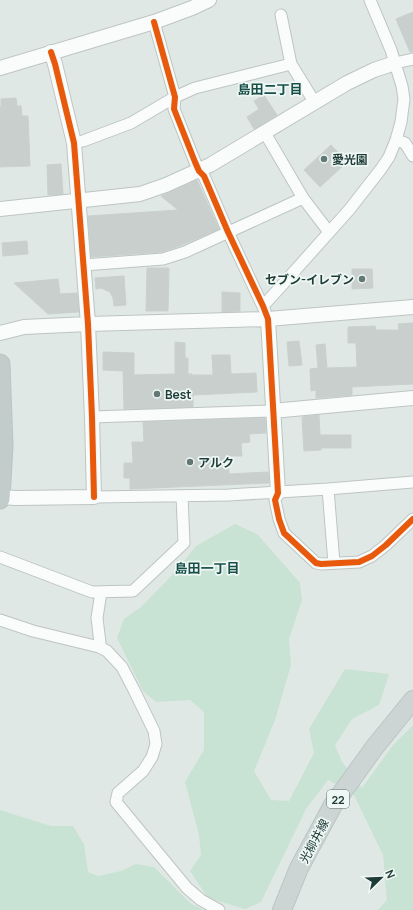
<svg xmlns="http://www.w3.org/2000/svg" width="413" height="910" font-family="Manrope,'Noto Sans JP',sans-serif">
	<style>
		.green { fill: #c8e2d4 }
		.building { fill: #c8cfcd; stroke: #c9d1cf }
		.lines { fill: none; stroke-linecap: round; stroke-linejoin: round }
		.minor-casing { stroke: #bdc5c3; stroke-width: 13 }
		.tertiary-casing { stroke: #bdc5c3; stroke-width: 16 }
		.primary-casing { stroke: #bac5c3; stroke-width: 20 }
		.trunk-casing { stroke: #bac5c3; stroke-width: 21 }
		.minor { stroke: #fafcfb; stroke-width: 11 }
		.tertiary { stroke: #fafcfb; stroke-width: 14 }
		.primary { stroke: #ccd5d4; stroke-width: 18 }
		.trunk { stroke: #c2ccca; stroke-width: 19 }
		.cycleway-casing { stroke: #eef7f4; stroke-width: 8 }
		.cycleway { stroke: #e8590c; stroke-width: 6 }
		.poi-dot { fill: #627874; stroke: #eef7f4; stroke-width: 1.5 }
		.labels { text-anchor: middle; dominant-baseline: central; stroke-width: 3.5; stroke-linejoin: round; paint-order: stroke }
		.shield { fill: #eef7f4; stroke: #5c7370; stroke-width: 1 }
		.shield-label { font-size: 11px; font-weight: bold; fill: #1e3b37 }
		.poi-label { font-size: 12px; font-weight: bold; fill: #1e3b37; stroke: #eef7f4; text-anchor: start }
		.street-label { font-size: 12px; fill: #1e3b37; stroke: #eef7f4 }
		.neighbourhood-label { font-size: 13px; font-weight: bold; fill: #184f48; stroke: #eef7f4 }
	</style>
	<rect width="100%" height="100%" fill="#e0e8e6"/>
	<path class="green" d="M 235,524 L 257,534 L 300,583 L 302,600 L 289,639 L 291,665 L 275,720 L 254,771 L 271,800 L 289,801 L 314,753 L 309,729 L 345,669 L 389,674 L 379,705 L 352,719 L 335,745 L 342,762 L 362,788 L 393,745 L 413,725 L 413,910 L 378,910 L 387,900 L 383,855 L 353,793 L 328,780 L 306,809 L 261,902 L 245,909 L 208,898 L 190,871 L 201,855 L 199,835 L 185,782 L 204,750 L 204,712 L 190,700 L 156,702 L 143,691 L 117,638 L 124,619 L 141,607 L 176,571 L 196,546 Z
		M 0,810 L 51,826 L 73,826 L 84,844 L 88,872 L 98,876 L 121,871 L 136,864 L 154,867 L 190,903 L 203,910 L 0,910 Z"/>
	<path class="building" d="M 413,12 L 413,52 L 410,52 L 396,19 Z
		M 264,95 L 277,115 L 254,129 L 247,117 L 259,109 L 254,101 Z
		M 16,98 L 17,106 L 21,106 L 22,116 L 28,116 L 30,166 L 0,167 L 0,107 L 1,107 L 1,99 Z
		M 331,145 L 347,162 L 320,187 L 304,170 Z
		M 61,164 L 63,194 L 48,195 L 47,165 Z
		M 197,180 L 219,229 L 182,245 L 162,252 L 91,257 L 88,216 L 178,210 L 161,196 Z
		M 27,241 L 28,254 L 3,256 L 2,243 Z
		M 147,268 L 169,268 L 168,311 L 146,311 Z
		M 352,269 L 372,269 L 373,288 L 352,289 Z
		M 124,276 L 126,305 L 114,306 L 113,298 L 110,292 L 101,288 L 96,289 L 95,278 Z
		M 58,279 L 60,294 L 77,293 L 79,312 L 48,314 L 14,283 Z
		M 222,292 L 240,293 L 240,311 L 222,312 Z
		M 413,323 L 413,384 L 352,387 L 352,395 L 316,398 L 316,390 L 311,391 L 310,369 L 318,368 L 316,345 L 325,344 L 327,368 L 357,367 L 356,343 L 348,343 L 348,327 L 375,326 L 376,330 L 399,330 L 398,324 Z
		M 299,341 L 302,365 L 289,366 L 287,342 Z
		M 175,342 L 185,343 L 185,358 L 188,358 L 188,374 L 192,374 L 192,375 L 213,375 L 212,355 L 230,355 L 231,374 L 256,373 L 257,392 L 193,395 L 193,407 L 124,409 L 123,371 L 103,370 L 103,352 L 134,353 L 134,375 L 175,374 Z
		M 319,415 L 320,435 L 351,435 L 351,448 L 321,448 L 321,450 L 304,451 L 302,417 Z
		M 265,418 L 266,433 L 249,434 L 250,442 L 241,443 L 242,456 L 228,456 L 229,474 L 268,472 L 269,483 L 130,489 L 130,478 L 124,478 L 124,463 L 133,463 L 132,442 L 144,442 L 143,422 Z"/>
	<g class="lines">
		<defs>
			<path id="minor" d="M 281,15 L 291,64 L 315,103
				M 154,22 L 175,97 L 174,109 L 195,162 L 199,171 L 204,176 L 228,232 L 265,311
				M 395,63 L 413,59
				M 265,133 L 303,198 L 329,232
				M 396,140 L 405,143 L 413,156
				M 74,143 L 83,141 L 131,123 L 175,97 L 195,88 L 291,64
				M 84,265 L 163,259 L 185,252 L 303,198
				M 263,306 L 283,284 L 349,210 L 381,169 L 389,157 L 396,140 L 401,122 L 404,99 L 402,86 L 391,50 L 370,0
				M 92,417 L 272,411
				M 328,489 L 334,563
				M 278,493 L 275,500 L 279,519 L 284,533 L 316,563 L 321,564 L 359,562 L 372,556 L 386,545 L 413,519
				M 94,497 L 229,495 L 328,489 L 413,482
				M 0,557 L 92,592 L 133,591 L 184,543 L 182,496
				M 0,620 L 33,631 L 99,647 L 107,651 L 122,667 L 134,690 L 154,731 L 156,744 L 152,757 L 143,771 L 118,793 L 116,802 L 187,888 L 201,900 L 219,910
				M 99,647 L 100,643 L 97,618 L 101,592"/>
			<path id="tertiary" d="M 0,68 L 154,22 L 192,8 L 209,0
				M 0,209 L 140,194 L 166,185 L 210,165 L 347,83 L 374,70 L 395,63
				M 268,319 L 278,493
				M 0,333 L 24,327 L 88,324 L 268,319 L 413,307
				M 272,411 L 413,398
				M 0,497 L 16,498 L 94,497 L 92,417 L 88,324 L 74,143 L 55,64 L 51,52"/>
			<path id="primary" d="M 282,910 L 299,868 L 333,805 L 374,748 L 413,700"/>
			<path id="trunk" d="M 0,364 L 3,446 L 0,499"/>
		</defs>
		<use href="#minor" class="minor-casing"/>
		<use href="#tertiary" class="tertiary-casing"/>
		<use href="#primary" class="primary-casing"/>
		<use href="#trunk" class="trunk-casing"/>
		<use href="#minor" class="minor"/>
		<use href="#tertiary" class="tertiary"/>
		<use href="#primary" class="primary"/>
		<use href="#trunk" class="trunk"/>
		<defs>
			<path id="cycleway" d="M 154,22 L 175,97 L 174,109 L 195,162 L 199,171 L 204,176 L 228,232 L 263,306 L 268,319 L 278,493 L 275,500 L 279,519 L 284,533 L 316,563 L 321,564 L 359,562 L 372,556 L 386,545 L 413,519
				M 51,52 L 55,64 L 74,143 L 88,324 L 92,417 L 94,497"/>
		</defs>
		<use href="#cycleway" class="cycleway-casing"/>
		<use href="#cycleway" class="cycleway"/>
	</g>
	<g class="poi-dot">
		<circle cx="324" cy="159" r="4"/>
		<circle cx="362" cy="279" r="4"/>
		<circle cx="157" cy="394" r="4"/>
		<circle cx="190" cy="462" r="4"/>
	</g>
	<g class="labels">
		<rect class="shield" x="327" y="790" width="22" height="18" rx="3"/>
		<g class="shield-label">
			<text x="338" y="799">22</text>
		</g>
		<g class="poi-label">
			<text x="332" y="159">愛光園</text>
			<text x="354" y="279" text-anchor="end">セブン-イレブン</text>
			<text x="165" y="394">Best</text>
			<text x="198" y="462">アルク</text>
		</g>
		<g class="street-label">
			<text transform="translate(314 841) rotate(-62)">光柳井線</text>
		</g>
		<g class="neighbourhood-label">
			<text x="270" y="89">島田二丁目</text>
			<text x="207" y="568">島田一丁目</text>
		</g>
	</g>
	<g transform="translate(381 878) rotate(67)" stroke="#eef7f4" stroke-width="3" paint-order="stroke">
	<path d="M0-3L7 15L0 10L-7 15Z" fill="#1e3b37"/>
	<text y="-6" font-size="11" font-weight="bold" text-anchor="middle" fill="#1e3b37">N</text>
	</g>
</svg>
